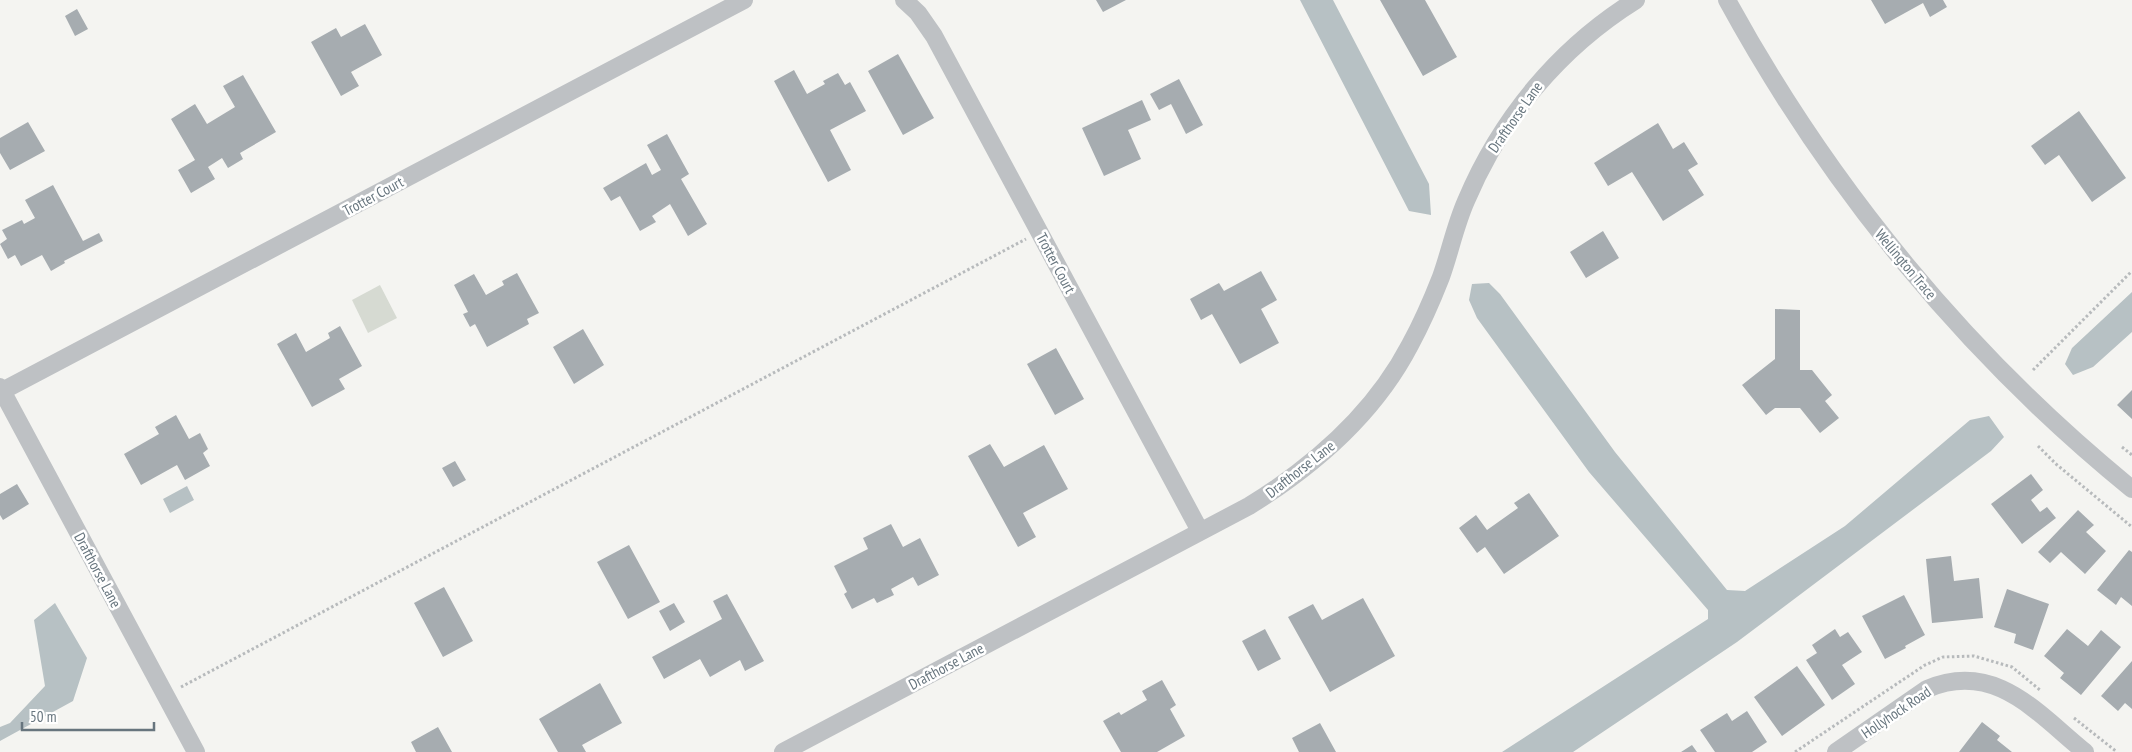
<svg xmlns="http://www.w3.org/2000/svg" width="2132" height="752" font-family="'PT Sans Narrow',sans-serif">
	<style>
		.green { fill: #d6dad2 }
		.water { fill: #b7c1c4 }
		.building { fill: #a6acb0 }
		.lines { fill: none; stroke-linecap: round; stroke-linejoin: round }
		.path { stroke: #b7babc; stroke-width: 3; stroke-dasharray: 2.5 2.5; stroke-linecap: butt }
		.minor { stroke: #bec1c4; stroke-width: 18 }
		.labels { text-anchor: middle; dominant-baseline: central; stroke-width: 5; stroke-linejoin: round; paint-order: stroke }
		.street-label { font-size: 15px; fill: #67757e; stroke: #fff }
	</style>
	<rect width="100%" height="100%" fill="#f4f4f1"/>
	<path class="green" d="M 380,285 L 397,318 L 368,333 L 352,300 Z"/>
	<path class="water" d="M 1300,0 L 1333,0 L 1429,184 L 1431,215 L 1409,211 Z
		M 1489,283 L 1500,294 L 1615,452 L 1727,590 L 1745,591 L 1845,526 L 1970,420 L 1989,416 L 2004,437 L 1991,451 L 1737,642 L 1573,752 L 1502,752 L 1708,619 L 1708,610 L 1589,472 L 1477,318 L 1469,300 L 1472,284 Z
		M 2132,292 L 2132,332 L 2093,367 L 2073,375 L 2065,364 L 2072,348 Z
		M 187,486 L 194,500 L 170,513 L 163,499 Z
		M 55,603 L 87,658 L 73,701 L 0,741 L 0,727 L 10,723 L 45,686 L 34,620 Z"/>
	<path class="building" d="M 1096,0 L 1126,0 L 1103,12 Z
		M 1380,0 L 1425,0 L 1457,57 L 1423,76 Z
		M 1871,0 L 1943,0 L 1947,7 L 1930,17 L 1923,3 L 1885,24 Z
		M 77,9 L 88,29 L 75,36 L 65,16 Z
		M 365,24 L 382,55 L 351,72 L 359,86 L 341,96 L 311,42 L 336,28 L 341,37 Z
		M 898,54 L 934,118 L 903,135 L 868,71 Z
		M 794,70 L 807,94 L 825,84 L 823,81 L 838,73 L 845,85 L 850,82 L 866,111 L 830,130 L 851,170 L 828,182 L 774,81 Z
		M 243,75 L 276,132 L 240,153 L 243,159 L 228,168 L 222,158 L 208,167 L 215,179 L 191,193 L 178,170 L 195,160 L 171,119 L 195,104 L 207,124 L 235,107 L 223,86 Z
		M 1179,79 L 1203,125 L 1186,134 L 1171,104 L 1159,110 L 1150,94 Z
		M 1142,100 L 1151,120 L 1128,130 L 1141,159 L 1104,176 L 1082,128 Z
		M 2079,111 L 2126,178 L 2092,202 L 2059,155 L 2045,165 L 2031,146 Z
		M 28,122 L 45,151 L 10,170 L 0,153 L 0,138 Z
		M 1658,123 L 1673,149 L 1684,142 L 1698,164 L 1688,170 L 1704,195 L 1663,221 L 1632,172 L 1608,186 L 1594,163 Z
		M 667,134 L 689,174 L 681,179 L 707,224 L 688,236 L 670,204 L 652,216 L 656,222 L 640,231 L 620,196 L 611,201 L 603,188 L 646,163 L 652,175 L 661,170 L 647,145 Z
		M 53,185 L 83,241 L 99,233 L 103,241 L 64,261 L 65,263 L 51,271 L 42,255 L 21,266 L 15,255 L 8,259 L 0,244 L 7,239 L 2,230 L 22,220 L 24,224 L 35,218 L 25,200 Z
		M 1603,231 L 1619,258 L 1586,278 L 1570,252 Z
		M 1261,271 L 1277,300 L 1261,309 L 1279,343 L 1240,364 L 1212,314 L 1201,320 L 1190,299 L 1219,283 L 1224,291 Z
		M 517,273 L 539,313 L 527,319 L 529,324 L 487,347 L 475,324 L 470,327 L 463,314 L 468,312 L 454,285 L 474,274 L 486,295 L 504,285 L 502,281 Z
		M 1775,309 L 1800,310 L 1800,370 L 1812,370 L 1832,395 L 1825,401 L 1839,418 L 1820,433 L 1800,408 L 1775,408 L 1766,415 L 1742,385 L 1775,359 Z
		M 340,326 L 362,366 L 339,379 L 345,389 L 312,407 L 277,344 L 296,333 L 306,352 L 330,338 L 328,333 Z
		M 583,329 L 604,365 L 574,384 L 553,347 Z
		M 1056,348 L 1084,399 L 1055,415 L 1027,364 Z
		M 2132,390 L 2132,419 L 2117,405 Z
		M 176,415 L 189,439 L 200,433 L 208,449 L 203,453 L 210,466 L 185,480 L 177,465 L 141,485 L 124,454 L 159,434 L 155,427 Z
		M 990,444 L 1004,467 L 1044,445 L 1068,489 L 1023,513 L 1036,537 L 1018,547 L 968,456 Z
		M 455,461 L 466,480 L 453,487 L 442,468 Z
		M 2031,474 L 2043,490 L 2031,500 L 2040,512 L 2047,507 L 2056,518 L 2022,544 L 1991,504 Z
		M 17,484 L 29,504 L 3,520 L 0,515 L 0,494 Z
		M 1529,493 L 1559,536 L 1504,574 L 1485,547 L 1477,553 L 1459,528 L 1476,515 L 1487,530 L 1518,508 L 1514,503 Z
		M 2078,510 L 2094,525 L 2086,532 L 2106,551 L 2085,574 L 2061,552 L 2050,563 L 2038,552 Z
		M 891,524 L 903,547 L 920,538 L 939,575 L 918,586 L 913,577 L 891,589 L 894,595 L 877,603 L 874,598 L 852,609 L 844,594 L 847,592 L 834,566 L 868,549 L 863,538 Z
		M 629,545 L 660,602 L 628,619 L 597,562 Z
		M 2129,550 L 2132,552 L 2132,606 L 2121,597 L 2116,605 L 2097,590 Z
		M 1951,556 L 1954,581 L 1979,578 L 1983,618 L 1932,623 L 1926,559 Z
		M 444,587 L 473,641 L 443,657 L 414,603 Z
		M 2007,589 L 2049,604 L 2033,650 L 2014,643 L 2016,634 L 1994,627 Z
		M 727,594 L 764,661 L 745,671 L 740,660 L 710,677 L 700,659 L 664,679 L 652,657 L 722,619 L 713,601 Z
		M 1904,595 L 1925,635 L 1905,646 L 1906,648 L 1885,659 L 1862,616 Z
		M 1363,598 L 1395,656 L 1330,692 L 1288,617 L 1313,604 L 1322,620 Z
		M 674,603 L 685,622 L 670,631 L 659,611 Z
		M 1265,629 L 1281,659 L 1258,671 L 1242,641 Z
		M 1835,629 L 1840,637 L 1848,632 L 1862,652 L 1842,665 L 1855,684 L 1832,700 L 1806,660 L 1817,653 L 1812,645 Z
		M 2067,629 L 2088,646 L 2101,630 L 2121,647 L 2081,695 L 2060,678 L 2064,673 L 2044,656 Z
		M 2132,661 L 2132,709 L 2125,703 L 2118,711 L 2101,696 Z
		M 1797,666 L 1825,705 L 1782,736 L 1754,697 Z
		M 1162,680 L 1176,705 L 1170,709 L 1185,736 L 1157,752 L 1121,752 L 1103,721 L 1119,712 L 1121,715 L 1147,700 L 1142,691 Z
		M 600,683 L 622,723 L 582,745 L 586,752 L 558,752 L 539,719 Z
		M 1747,711 L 1767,742 L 1752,752 L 1715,752 L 1700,730 L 1727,713 L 1732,721 Z
		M 1982,722 L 2000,736 L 1997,740 L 2012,752 L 1959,752 Z
		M 1320,723 L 1336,752 L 1299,752 L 1292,738 Z
		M 438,727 L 452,752 L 416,752 L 411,742 Z
		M 1692,745 L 1697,752 L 1681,752 Z"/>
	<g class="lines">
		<path class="path" d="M 2033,370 L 2132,271
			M 2038,446 L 2056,464 L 2132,527
			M 2122,447 L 2132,455
			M 181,687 L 1026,239
			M 2074,718 L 2117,752
			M 1795,752 L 1925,665 L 1943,657 L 1974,656 L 2012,667 L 2040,690"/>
		<path class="minor" d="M 904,0 L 918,13 L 934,36 L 1200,531
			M 1727,0 C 1829,187 1967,355 2132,489
			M 0,387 L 196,752
			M 2,391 L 744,0
			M 783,752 L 1249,506 C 1314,466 1374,414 1410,345 C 1422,323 1432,300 1441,277 C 1450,252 1455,226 1466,201 C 1501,118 1559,48 1636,0
			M 1836,752 L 1927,689 C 1995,660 2037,713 2085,752"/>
	</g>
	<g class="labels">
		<g class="street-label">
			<text transform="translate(1515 117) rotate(-55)">Drafthorse Lane</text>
			<text transform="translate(373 196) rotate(-28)">Trotter Court</text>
			<text transform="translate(1056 263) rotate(62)">Trotter Court</text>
			<text transform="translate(1906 264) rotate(50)">Wellington Trace</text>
			<text transform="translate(1300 469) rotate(-38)">Drafthorse Lane</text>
			<text transform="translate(98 570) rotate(62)">Drafthorse Lane</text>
			<text transform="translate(946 666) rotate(-28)">Drafthorse Lane</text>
			<text transform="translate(1896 712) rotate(-34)">Hollyhock Road</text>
		</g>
	</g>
	<path d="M22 722v8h132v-8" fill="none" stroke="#67757e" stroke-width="2.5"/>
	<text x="30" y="722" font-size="15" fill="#67757e" stroke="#ffffff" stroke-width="4" paint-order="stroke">50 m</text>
</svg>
